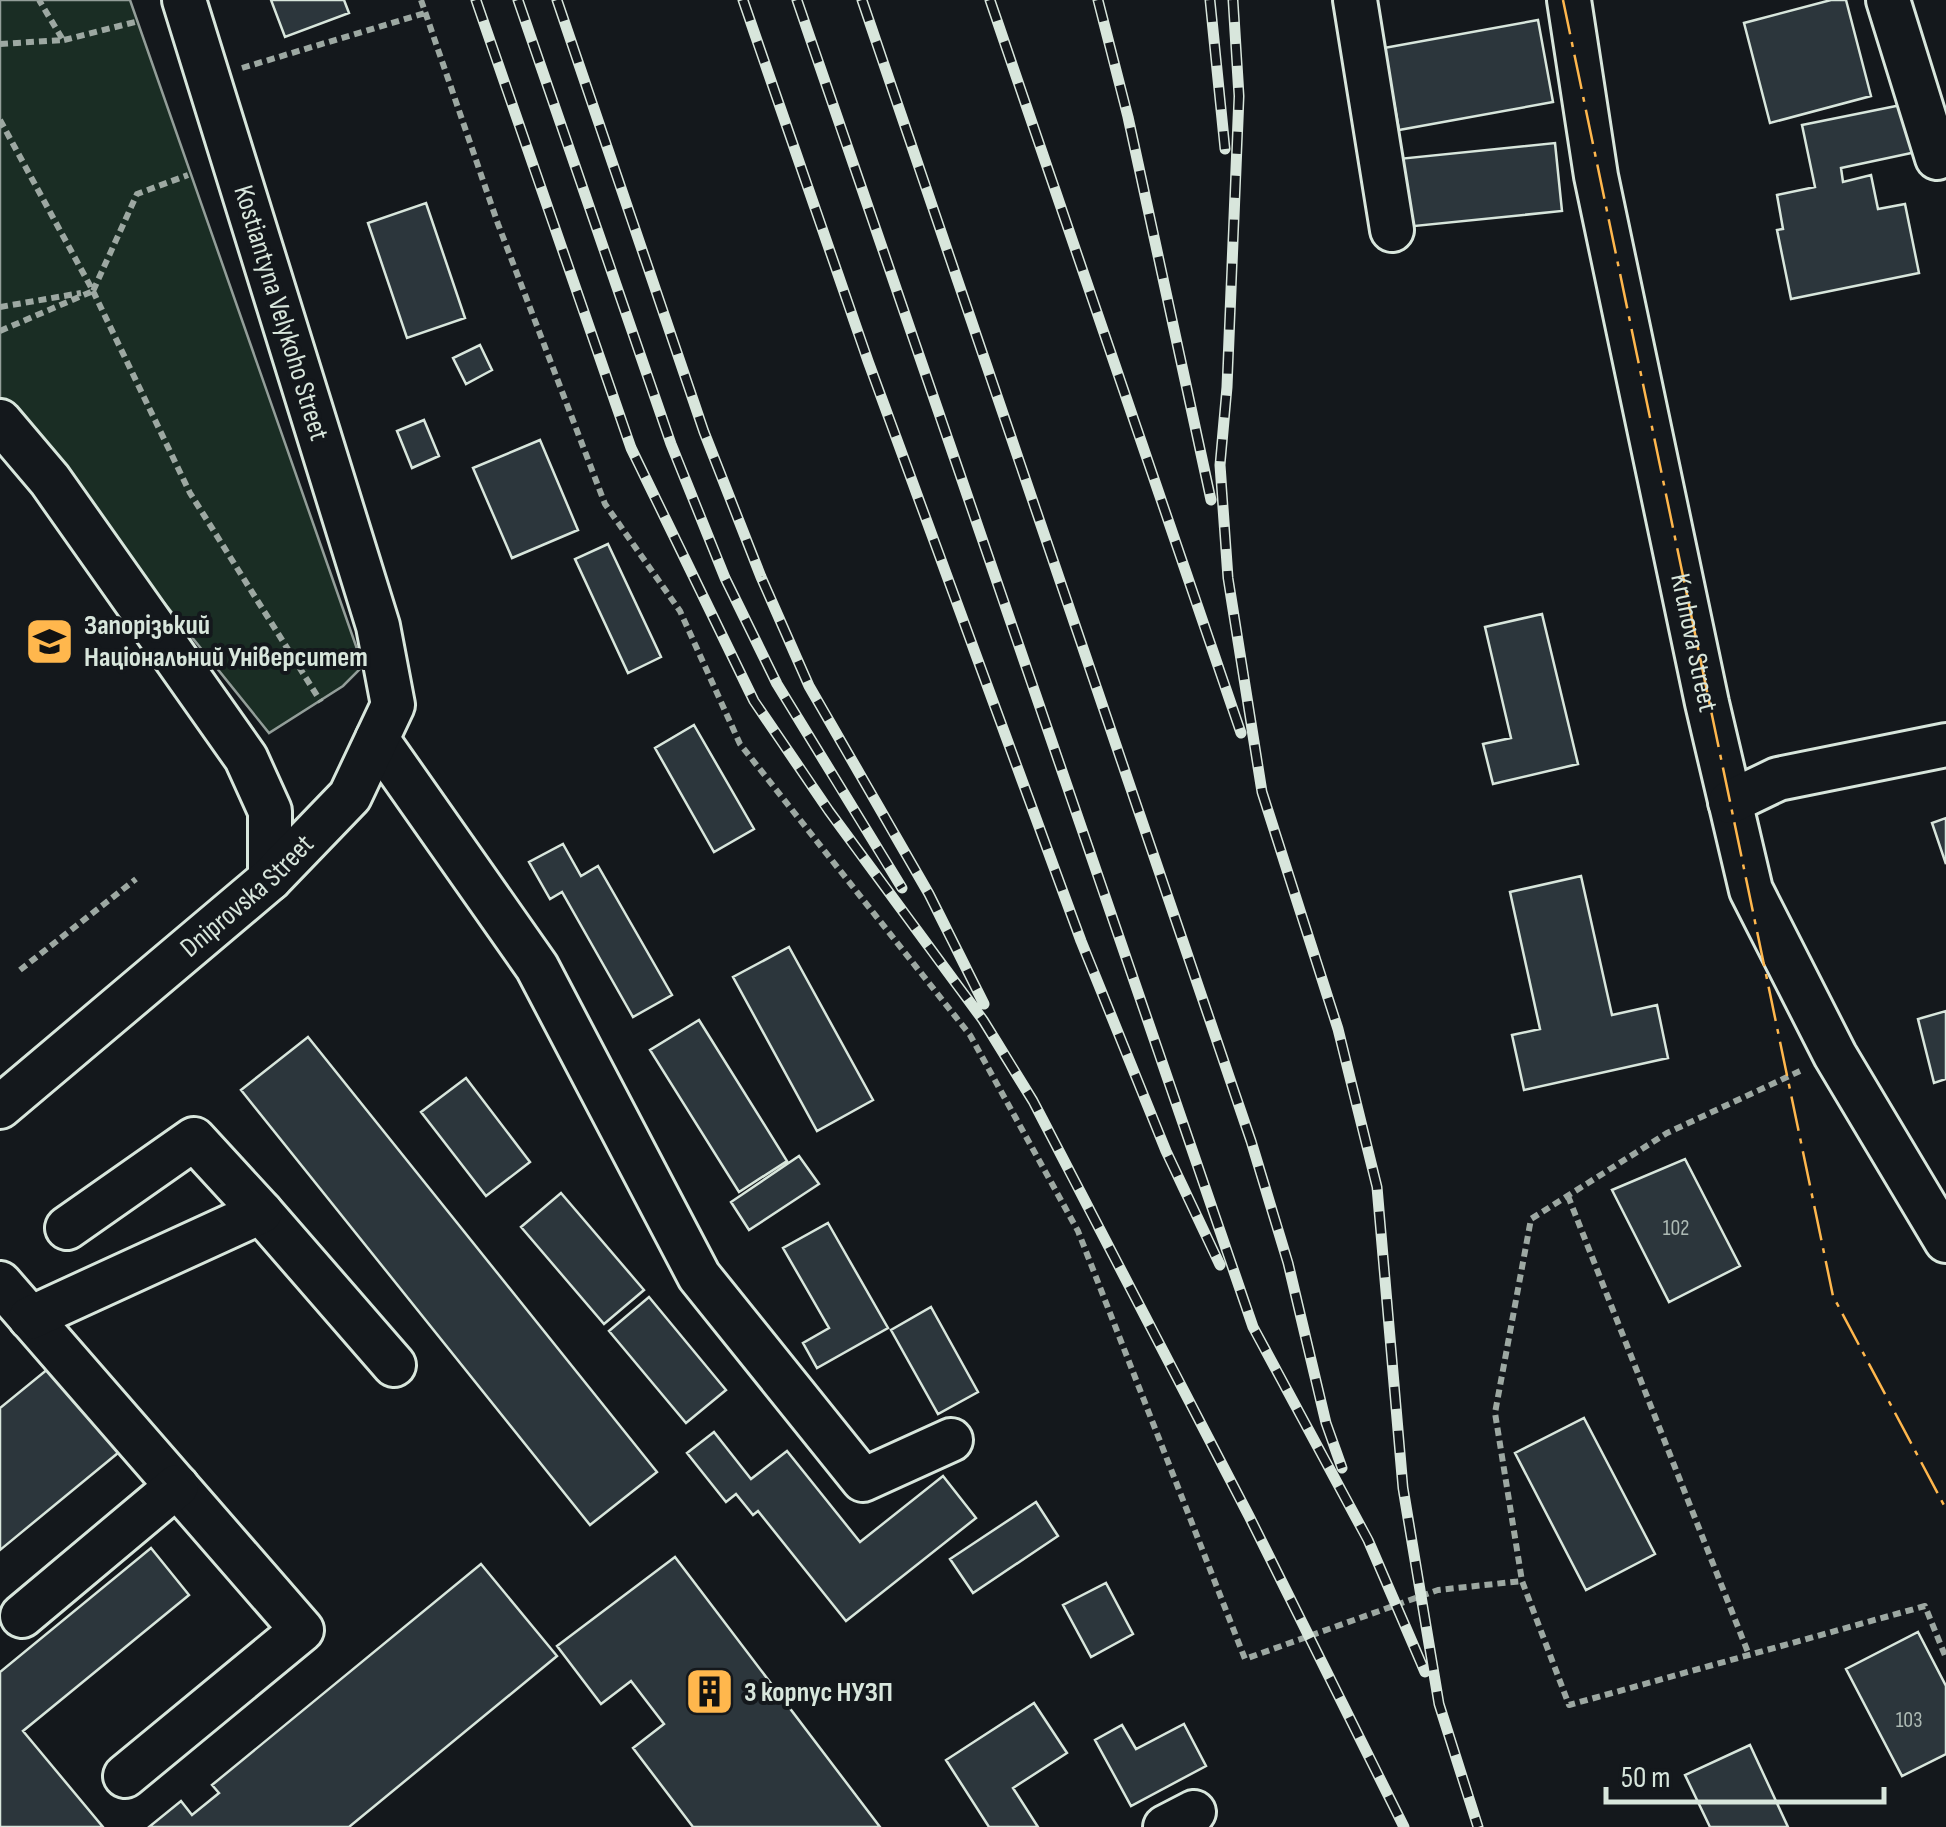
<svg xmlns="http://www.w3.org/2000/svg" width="1946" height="1827" font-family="'Sofia Sans Condensed',sans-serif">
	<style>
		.green { fill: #1a2d24; stroke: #939e99; stroke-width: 2.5 }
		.building { fill: #2c363c; stroke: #d8e6dc; stroke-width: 2.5 }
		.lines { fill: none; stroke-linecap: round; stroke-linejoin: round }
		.minor-casing { stroke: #d8e6dc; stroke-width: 48 }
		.path { stroke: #9da8a2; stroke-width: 6; stroke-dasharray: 8 5; stroke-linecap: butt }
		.minor { stroke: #14181c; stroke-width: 42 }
		.rail-casing { stroke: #d8e6dc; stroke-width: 11 }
		.rail { stroke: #14181c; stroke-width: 8; stroke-dasharray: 22; stroke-linecap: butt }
		.power { stroke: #ffb74d; stroke-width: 2.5; stroke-dasharray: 35 8 5 8; stroke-linecap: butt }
		.labels { text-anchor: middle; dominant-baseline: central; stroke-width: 8; stroke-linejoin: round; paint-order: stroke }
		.number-label { font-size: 22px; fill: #adbab4 }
		.street-label { font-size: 28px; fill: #d8e6dc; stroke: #14181c }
		.poi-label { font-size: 28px; font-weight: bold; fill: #d8e6dc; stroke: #14181c; text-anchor: start }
	</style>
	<rect width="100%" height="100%" fill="#14181c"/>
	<path class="green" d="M 0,0 L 130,0 L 363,666 L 343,686 L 269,733 L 0,399 Z"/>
	<path class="building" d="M 271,0 L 344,0 L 349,13 L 285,37 Z
		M 1831,0 L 1846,0 L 1871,96 L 1770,123 L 1744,23 Z
		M 1538,20 L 1553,102 L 1399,130 L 1384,48 Z
		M 1906,104 L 1916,152 L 1841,168 L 1843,182 L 1871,175 L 1878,209 L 1905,204 L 1919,273 L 1791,299 L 1777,230 L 1783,229 L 1777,195 L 1815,187 L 1802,125 Z
		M 1555,143 L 1562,211 L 1405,227 L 1398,159 Z
		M 426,203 L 465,318 L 407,338 L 368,223 Z
		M 480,345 L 492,370 L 466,384 L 453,358 Z
		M 424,420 L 439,456 L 412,468 L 397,431 Z
		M 540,440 L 578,530 L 512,558 L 473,468 Z
		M 608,544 L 661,657 L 628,673 L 575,559 Z
		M 1542,614 L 1578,764 L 1493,784 L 1483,744 L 1511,738 L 1485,627 Z
		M 694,725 L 754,829 L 714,852 L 655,748 Z
		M 1946,818 L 1946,864 L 1932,823 Z
		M 563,844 L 581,876 L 598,866 L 672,995 L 633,1017 L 562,892 L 550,899 L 529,862 Z
		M 1581,876 L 1612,1015 L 1657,1005 L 1668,1058 L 1524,1090 L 1512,1035 L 1540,1029 L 1510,892 Z
		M 789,947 L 873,1100 L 817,1131 L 733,977 Z
		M 1946,1011 L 1946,1079 L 1934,1083 L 1918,1019 Z
		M 699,1020 L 787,1161 L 739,1192 L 650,1050 Z
		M 308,1037 L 657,1472 L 590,1525 L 241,1090 Z
		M 466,1078 L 530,1162 L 486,1196 L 421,1112 Z
		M 799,1156 L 819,1184 L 749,1230 L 731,1202 Z
		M 1685,1159 L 1740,1266 L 1669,1302 L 1612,1190 Z
		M 561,1193 L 644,1290 L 604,1324 L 521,1227 Z
		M 828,1223 L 888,1328 L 817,1368 L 803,1343 L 829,1328 L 783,1248 Z
		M 649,1297 L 726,1390 L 686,1423 L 609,1331 Z
		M 931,1307 L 978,1392 L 938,1414 L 891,1330 Z
		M 54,1364 L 124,1448 L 0,1550 L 0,1408 Z
		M 1584,1418 L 1655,1554 L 1586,1590 L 1515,1453 Z
		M 714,1432 L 751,1479 L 787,1451 L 860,1542 L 943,1476 L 976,1518 L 846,1621 L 758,1511 L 753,1515 L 736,1494 L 726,1502 L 687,1453 Z
		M 1036,1502 L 1058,1536 L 973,1593 L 950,1559 Z
		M 151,1548 L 189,1595 L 23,1731 L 103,1827 L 0,1827 L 0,1672 Z
		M 675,1557 L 880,1827 L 693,1827 L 633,1748 L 664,1724 L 631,1681 L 601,1704 L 557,1646 Z
		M 481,1564 L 557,1656 L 349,1827 L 149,1827 L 181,1801 L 192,1815 L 219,1793 L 212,1785 Z
		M 1106,1583 L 1133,1634 L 1091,1657 L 1063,1605 Z
		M 1918,1632 L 1946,1686 L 1946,1754 L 1902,1776 L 1846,1669 Z
		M 1034,1703 L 1067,1753 L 1013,1788 L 1038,1827 L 989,1827 L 946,1760 Z
		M 1184,1724 L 1206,1766 L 1131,1806 L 1095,1740 L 1122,1725 L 1136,1749 Z
		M 1750,1745 L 1788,1827 L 1710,1827 L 1685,1775 Z"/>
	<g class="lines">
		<defs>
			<g id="minor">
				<path d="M 1355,0 L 1392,230"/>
				<path id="s1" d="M 1569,0 L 1596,176 L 1707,703 L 1751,890 L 1835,1055 L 1946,1241"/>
				<path d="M 1888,0 L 1937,158"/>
				<path d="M 0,421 L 50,480 L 246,758 L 270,811 L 270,879"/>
				<path d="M 377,739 L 537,967 L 699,1276 L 863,1480 L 951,1440"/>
				<path d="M 1730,802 L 1778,779 L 1946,745"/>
				<path id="s2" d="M 0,1107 L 270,879 L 350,796 L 393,705 L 378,626 L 184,0"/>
				<path d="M 261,1212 L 394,1365"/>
				<path d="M 0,1283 L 302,1630 L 125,1776"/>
				<path d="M 30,1318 L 261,1212 L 194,1139 L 67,1228"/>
				<path d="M 22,1616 L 177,1486"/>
				<path d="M 1165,1827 L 1194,1812"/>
			</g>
		</defs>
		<use href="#minor" class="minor-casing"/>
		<path class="path" d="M 421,0 L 498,224 L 605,504 L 680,611 L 740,744 L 970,1035 L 1078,1231 L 1245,1659 L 1438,1590 L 1522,1581
			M 64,40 L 135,22
			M 0,44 L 63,40 L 39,0
			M 242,68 L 425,13
			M 0,120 L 93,291 L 137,194 L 188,175
			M 93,291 L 190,493 L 321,702
			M 0,307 L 81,293
			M 0,331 L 93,291
			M 20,970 L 136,879
			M 1800,1071 L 1667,1133 L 1531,1219 L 1495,1413 L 1522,1581 L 1569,1705 L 1925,1606 L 1946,1658
			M 1568,1196 L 1749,1655"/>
		<use href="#minor" class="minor"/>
		<defs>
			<path id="rail" d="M 476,0 L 631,448 L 754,701 L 829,811 L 983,1020 L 1033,1101 L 1249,1516 L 1404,1827
				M 518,0 L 671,444 L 725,578 L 777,684 L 902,888
				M 557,0 L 704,432 L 761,577 L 809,686 L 929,894 L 984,1004
				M 743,0 L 868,361 L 1081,941 L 1166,1151 L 1220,1265
				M 797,0 L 1253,1327 L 1368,1540 L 1425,1672
				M 862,0 L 1251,1141 L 1288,1263 L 1326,1423 L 1342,1468
				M 990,0 L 1241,733
				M 1098,0 L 1128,117 L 1211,500
				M 1210,0 L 1225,149
				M 1233,0 L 1239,96 L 1227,387 L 1220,465 L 1228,578 L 1262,792 L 1338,1029 L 1377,1187 L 1403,1488 L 1439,1704 L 1478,1827"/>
		</defs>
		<use href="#rail" class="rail-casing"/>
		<use href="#rail" class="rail"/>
		<path class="power" d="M 1563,0 L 1833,1296 L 1946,1509"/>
	</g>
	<defs>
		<symbol id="university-square" viewBox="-11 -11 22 22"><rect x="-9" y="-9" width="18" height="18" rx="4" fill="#ffb74d" stroke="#14181c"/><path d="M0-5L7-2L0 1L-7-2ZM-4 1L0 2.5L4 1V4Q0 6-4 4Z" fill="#111"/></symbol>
		<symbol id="building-square" viewBox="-11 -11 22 22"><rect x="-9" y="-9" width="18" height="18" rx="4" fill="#ffb74d" stroke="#14181c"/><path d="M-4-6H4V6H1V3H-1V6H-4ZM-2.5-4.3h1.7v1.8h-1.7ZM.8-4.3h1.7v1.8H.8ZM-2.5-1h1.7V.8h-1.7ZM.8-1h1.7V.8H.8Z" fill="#111"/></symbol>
	</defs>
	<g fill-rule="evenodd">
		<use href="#university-square" x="22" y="614" width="55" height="55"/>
		<use href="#building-square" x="682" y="1664" width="55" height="55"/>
	</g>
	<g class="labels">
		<g class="number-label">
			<text x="1676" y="1228">102</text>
			<text x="1909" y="1720">103</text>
		</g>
		<g class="street-label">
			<text transform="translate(281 313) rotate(73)">Kostiantyna Velykoho Street</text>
			<text stroke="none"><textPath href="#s1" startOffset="655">Kruhova Street</textPath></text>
			<text stroke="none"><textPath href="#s2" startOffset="325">Dniprovska Street</textPath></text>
		</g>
		<g class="poi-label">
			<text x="84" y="625">Запорізький<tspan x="84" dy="32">Національний Університет</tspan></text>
			<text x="744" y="1692">3 корпус НУЗП</text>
		</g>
	</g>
	<path d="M1606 1787v15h278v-15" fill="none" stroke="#d8e6dc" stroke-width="5"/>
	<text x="1621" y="1787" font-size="30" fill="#d8e6dc" stroke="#14181c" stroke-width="8" paint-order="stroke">50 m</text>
</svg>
